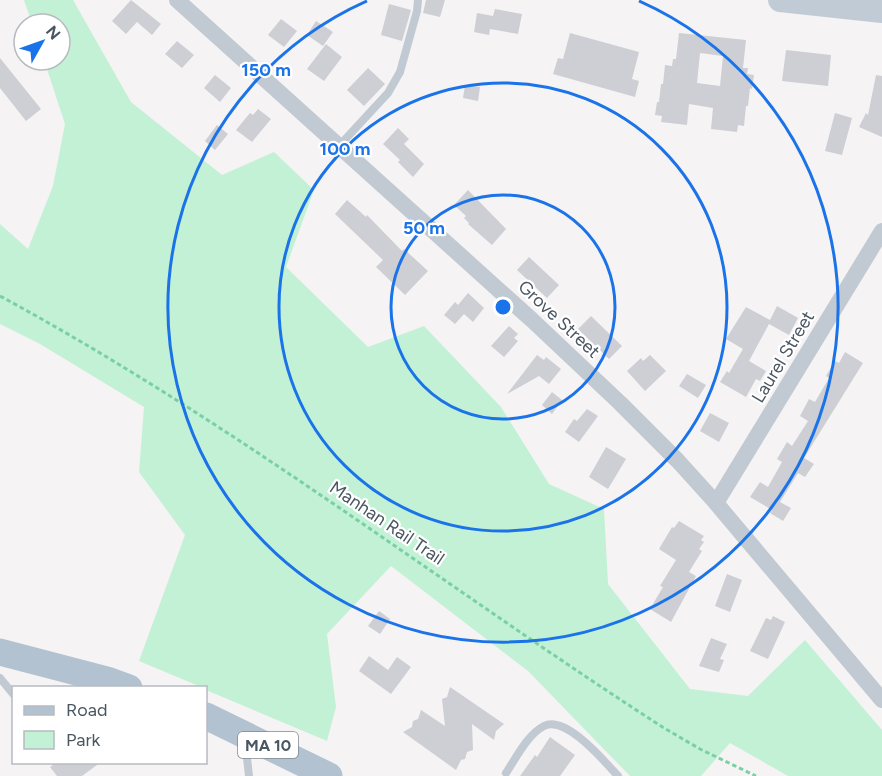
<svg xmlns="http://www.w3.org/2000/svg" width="882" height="776" font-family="Figtree,sans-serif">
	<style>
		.green { fill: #c3f1d5 }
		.building { fill: #cdcfd5; fill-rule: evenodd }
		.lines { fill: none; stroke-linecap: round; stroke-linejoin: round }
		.path { stroke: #7ad0a6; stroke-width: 3; stroke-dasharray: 4.5 3; stroke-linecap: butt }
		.lane { stroke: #c1cad2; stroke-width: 8 }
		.street { stroke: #c1cad2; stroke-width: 16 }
		.secondary { stroke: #c1cbd6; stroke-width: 24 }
		.primary { stroke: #b3c2d1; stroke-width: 27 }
		.ring { fill: none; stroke: #1a73e8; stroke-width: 3 }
		.labels { text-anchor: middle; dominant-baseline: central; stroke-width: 4.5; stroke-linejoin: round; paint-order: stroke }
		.shield { fill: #fff; stroke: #808990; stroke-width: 1.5 }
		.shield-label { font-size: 16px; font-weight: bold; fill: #4a5661 }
		.street-label { font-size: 18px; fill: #4a5661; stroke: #fff }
		.centre { fill: #1a73e8; stroke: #fff; stroke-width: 3 }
		.ring-label { font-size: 18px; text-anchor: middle; font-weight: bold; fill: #1a73e8; stroke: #fff; stroke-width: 4.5; stroke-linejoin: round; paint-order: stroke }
	</style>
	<rect width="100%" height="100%" fill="#f5f3f3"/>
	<path class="green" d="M 24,0 L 73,0 L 131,102 L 222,175 L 274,152 L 314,190 L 286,267 L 368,347 L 424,326 L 501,407 L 549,484 L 604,509 L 608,584 L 690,689 L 748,696 L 805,640 L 882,730 L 882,776 L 788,776 L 730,743 L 701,776 L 630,776 L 528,671 L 391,566 L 327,634 L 336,707 L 327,741 L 206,690 L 206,688 L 201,687 L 139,661 L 185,535 L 139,472 L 144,407 L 40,344 L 0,324 L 0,224 L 28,249 L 53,186 L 65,124 L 44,60 L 60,60 L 60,24 L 32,24 Z"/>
	<path class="building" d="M 131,0 L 161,24 L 152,35 L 137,22 L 126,34 L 112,21 Z
		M 426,0 L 445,0 L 440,17 L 423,13 Z
		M 389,4 L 411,10 L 402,41 L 381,35 Z
		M 495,9 L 522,14 L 518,34 L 490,29 L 489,35 L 474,32 L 477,13 L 493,16 Z
		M 281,19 L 297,31 L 284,47 L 268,35 Z
		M 316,21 L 333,32 L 323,46 L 307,35 Z
		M 570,33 L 639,52 L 632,79 L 639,81 L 635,97 L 553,74 L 558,58 L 563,59 Z
		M 679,33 L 746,40 L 743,68 L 748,68 L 747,74 L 754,75 L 752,89 L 750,88 L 748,106 L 746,106 L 744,126 L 738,125 L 737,132 L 711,129 L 713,108 L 689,104 L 687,125 L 661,122 L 662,116 L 655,115 L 657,102 L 659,102 L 661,84 L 663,84 L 665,65 L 672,66 L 673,59 L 676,59 ZM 700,53 L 723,56 L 720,86 L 697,83 Z
		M 177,41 L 194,55 L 182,68 L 165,54 Z
		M 326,44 L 342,57 L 324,81 L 307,69 Z
		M 786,50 L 831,55 L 828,86 L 782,81 Z
		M 0,58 L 41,109 L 26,121 L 0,88 Z
		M 368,68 L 385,84 L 364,106 L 347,90 Z
		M 215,75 L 231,88 L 220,102 L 204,88 Z
		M 876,75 L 882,76 L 882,137 L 859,127 L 866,113 L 868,115 Z
		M 465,85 L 480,87 L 478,101 L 463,98 Z
		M 258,109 L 271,119 L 252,142 L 236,130 L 250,113 L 253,115 Z
		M 835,113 L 852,118 L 842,155 L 825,151 Z
		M 217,125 L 228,134 L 215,150 L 205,141 Z
		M 398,128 L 409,139 L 404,144 L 424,164 L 413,177 L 398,162 L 400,160 L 383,144 Z
		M 468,190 L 506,229 L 492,245 L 468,224 L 469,223 L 464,218 L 466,216 L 454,205 Z
		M 347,200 L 366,217 L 367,215 L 402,251 L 404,249 L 428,271 L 405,295 L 376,267 L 383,260 L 335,214 Z
		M 529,257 L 559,285 L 547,298 L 517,270 Z
		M 468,293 L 484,308 L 473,322 L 464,314 L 455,324 L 444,315 L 455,302 L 458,305 Z
		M 777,306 L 798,318 L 789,335 L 769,324 L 749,361 L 766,371 L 760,381 L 756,379 L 746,397 L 720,382 L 727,371 L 729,373 L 743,349 L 726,339 L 746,307 L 770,320 Z
		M 591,316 L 622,346 L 609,359 L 578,329 Z
		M 509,326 L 518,334 L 514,338 L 518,341 L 504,357 L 491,346 Z
		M 845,352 L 863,363 L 804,458 L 814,464 L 805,477 L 798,473 L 780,502 L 791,508 L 783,521 L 770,513 L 772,510 L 750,497 L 760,482 L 768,487 L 782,462 L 777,459 L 787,442 L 792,446 L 808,421 L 800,416 L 809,399 L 815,402 L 829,378 L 826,376 L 835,361 L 839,363 Z
		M 537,355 L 544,360 L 546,357 L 561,369 L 549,384 L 539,376 L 507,394 Z
		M 650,355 L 666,371 L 645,391 L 627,371 L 641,358 L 643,361 Z
		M 687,374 L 706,385 L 698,398 L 679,386 Z
		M 552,392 L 562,400 L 552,414 L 542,405 Z
		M 587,409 L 598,416 L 579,442 L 565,432 L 574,419 L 577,421 Z
		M 710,413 L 729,423 L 719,442 L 700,431 Z
		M 606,447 L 626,459 L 608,489 L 589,477 Z
		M 679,521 L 704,536 L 701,540 L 704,542 L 699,549 L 702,551 L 689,572 L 696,576 L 671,622 L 650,609 L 663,587 L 660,586 L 676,560 L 659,549 L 672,527 L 674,528 Z
		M 727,574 L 742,580 L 730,612 L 715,606 Z
		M 379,611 L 390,619 L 380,634 L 368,626 Z
		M 773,616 L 785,622 L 768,659 L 750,651 L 766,618 L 771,620 Z
		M 711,638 L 727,644 L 720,659 L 724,660 L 719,672 L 699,666 Z
		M 369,656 L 388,670 L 397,657 L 411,667 L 391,694 L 359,671 Z
		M 450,687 L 504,724 L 496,731 L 494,740 L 472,724 L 473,750 L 467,752 L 465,759 L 461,760 L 456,770 L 403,732 L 412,727 L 413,721 L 418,719 L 421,710 L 445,726 L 442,699 L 447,697 Z
		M 550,737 L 575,755 L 560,776 L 520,776 L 535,755 L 537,757 Z
		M 57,762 L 101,762 L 82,776 L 57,776 L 50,767 Z"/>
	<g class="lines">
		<path class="path" d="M 0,296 C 233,422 442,585 664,728 L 700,749 L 756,776"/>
		<path class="lane" d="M 339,146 L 388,93 L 400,72 L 417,11 L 418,0
			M 0,678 L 14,695
			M 245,740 L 249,776
			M 506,773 C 516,758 528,734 544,726 C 566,715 604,761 618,776"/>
		<path class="street" d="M 177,0 L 532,320 L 620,403 L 678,461 L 716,503 L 882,700
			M 716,503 L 882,231"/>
		<path class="secondary" d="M 780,0 L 882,11"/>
		<path class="primary" d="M 0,652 L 107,680 L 129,688
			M 206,716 L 329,776"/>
	</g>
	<g class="ring">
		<circle cx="503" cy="307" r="112"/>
		<circle cx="503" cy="307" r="224"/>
		<path d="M639 1A335 335 0 1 1 367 1"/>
	</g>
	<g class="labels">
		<rect class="shield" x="238" y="732" width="60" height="26" rx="4.5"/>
		<g class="shield-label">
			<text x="268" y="745">MA 10</text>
		</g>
		<g class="street-label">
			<text transform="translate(559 319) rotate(43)">Grove Street</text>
			<text transform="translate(783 357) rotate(-59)">Laurel Street</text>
			<text transform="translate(387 523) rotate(34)">Manhan Rail Trail</text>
		</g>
	</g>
	<circle cx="503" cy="307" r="9" class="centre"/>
	<g class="ring-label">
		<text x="266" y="76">150 m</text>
		<text x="345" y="155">100 m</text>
		<text x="424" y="234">50 m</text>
	</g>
	<rect x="12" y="686" width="195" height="78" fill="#ffffff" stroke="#b7bbc0" stroke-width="1.5"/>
	<rect x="24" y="706" width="30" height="9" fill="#b3c2d1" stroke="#b7bbc0" stroke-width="1.5"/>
	<text x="66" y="716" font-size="18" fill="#4a5661">Road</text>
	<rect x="24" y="731" width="30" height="18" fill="#c3f1d5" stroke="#b7bbc0" stroke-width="1.5"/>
	<text x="66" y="746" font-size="18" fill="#4a5661">Park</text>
	<g transform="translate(42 42) rotate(50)"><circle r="28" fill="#ffffff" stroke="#b7bbc0" stroke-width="1.5"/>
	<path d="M0-4.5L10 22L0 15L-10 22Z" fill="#1a73e8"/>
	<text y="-9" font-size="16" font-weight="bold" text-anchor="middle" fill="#4a5661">N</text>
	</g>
</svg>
